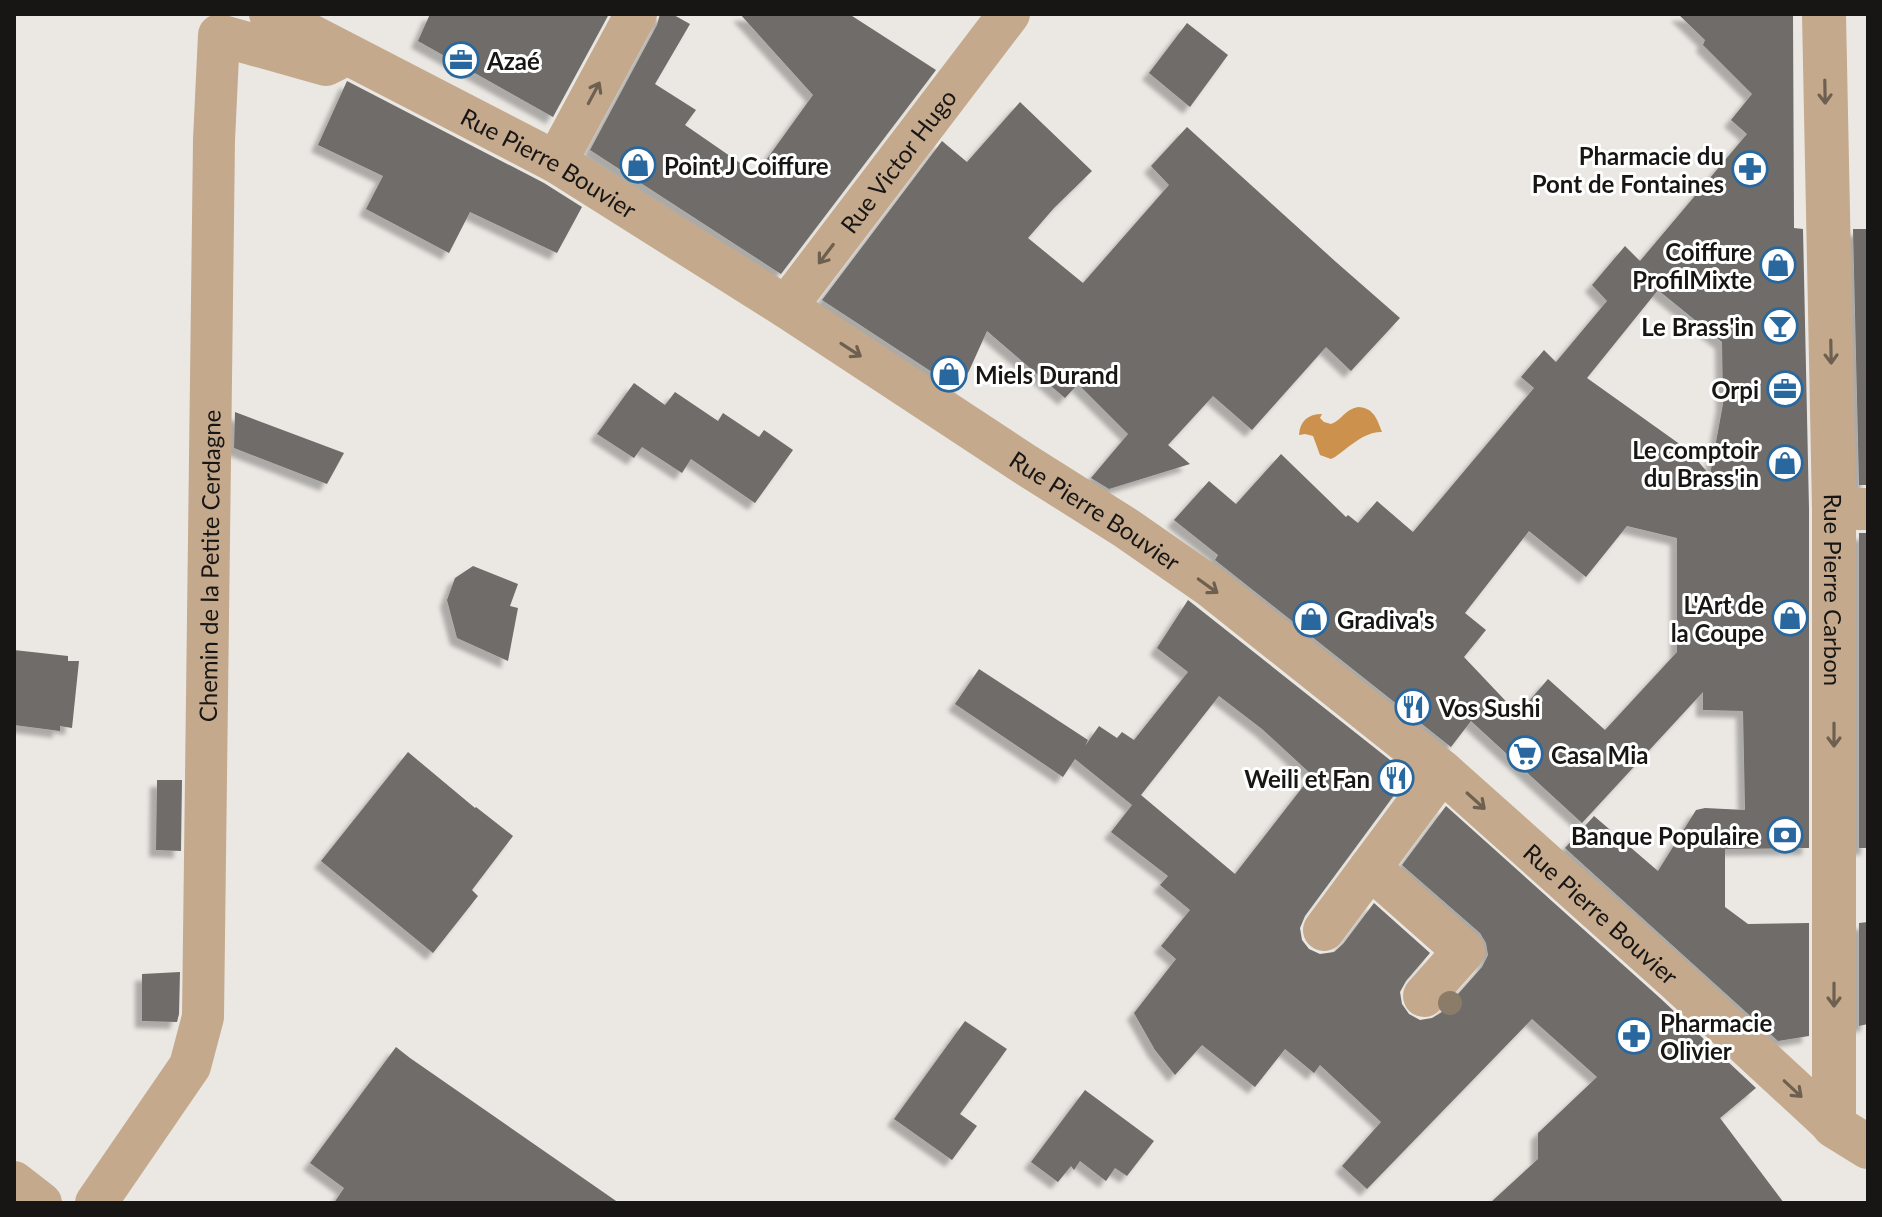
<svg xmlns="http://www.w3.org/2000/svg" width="1882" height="1217" font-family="Lato,sans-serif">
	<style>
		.water { fill: #cc914d }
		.building { fill: #6f6c69; fill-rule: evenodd; filter: url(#shadow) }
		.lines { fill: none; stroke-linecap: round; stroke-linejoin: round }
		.minor { stroke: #c4a98d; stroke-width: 42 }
		.tertiary { stroke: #c4a98d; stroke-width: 44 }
		.tree { fill: #8b7c69 }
		.oneway { stroke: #6e6051 }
		.labels { text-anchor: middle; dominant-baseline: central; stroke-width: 6; stroke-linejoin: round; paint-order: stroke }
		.poi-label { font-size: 24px; font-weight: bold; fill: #181615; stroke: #fff; text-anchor: end }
		.street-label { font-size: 24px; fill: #181615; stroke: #fff }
	</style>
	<defs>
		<filter id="shadow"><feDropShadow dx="-7" dy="7" stdDeviation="2" flood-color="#0004"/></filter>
	</defs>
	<rect width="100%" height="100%" fill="#ebe8e4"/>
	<path class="water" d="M 1358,407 C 1374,408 1377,419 1382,432 C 1365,431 1348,448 1335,457 L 1331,459 L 1320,455 L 1313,436 L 1305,434 L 1299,435 C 1300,421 1308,414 1322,414 L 1320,418 L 1324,422 L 1331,424 C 1342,420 1345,409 1358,407 Z"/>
	<path class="building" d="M 430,14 L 609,14 L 553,117 L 418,41 Z
		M 660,14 L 672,14 L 690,24 L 655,84 L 696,110 L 685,125 L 756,174 L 813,95 L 740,14 L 849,14 L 936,70 L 781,274 L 590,150 L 657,25 Z
		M 1678,14 L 1793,14 L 1794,228 L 1803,229 L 1809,509 L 1809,848 L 1725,849 L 1725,907 L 1748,924 L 1809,923 L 1809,1036 L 1778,1041 L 1565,848 L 1594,816 L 1658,871 L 1696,810 L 1705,808 L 1745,810 L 1743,711 L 1703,710 L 1703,692 L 1582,823 L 1471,721 L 1451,747 L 1215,560 L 1218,555 L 1174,520 L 1209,481 L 1236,504 L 1281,454 L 1346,517 L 1348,515 L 1358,523 L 1377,501 L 1413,532 L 1534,388 L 1521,377 L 1544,350 L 1556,362 L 1607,301 L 1592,285 L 1625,246 L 1640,261 L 1747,134 L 1731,120 L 1752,94 L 1703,45 L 1705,40 ZM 1658,290 L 1722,342 L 1723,404 L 1710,475 L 1688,450 L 1587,378 ZM 1627,526 L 1677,538 L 1677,652 L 1605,730 L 1548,679 L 1518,714 L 1464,657 L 1486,630 L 1465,613 L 1529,531 L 1586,577 Z
		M 1187,23 L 1228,55 L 1190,107 L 1149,73 Z
		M 347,81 L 544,183 L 582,207 L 557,253 L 470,212 L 449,253 L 366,209 L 383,176 L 318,145 Z
		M 1020,102 L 1092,171 L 1054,208 L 1028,238 L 1083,283 L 1169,185 L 1151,166 L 1187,127 L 1336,262 L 1400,318 L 1351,371 L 1326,347 L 1252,430 L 1213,396 L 1168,445 L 1190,464 L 1109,489 L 1091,478 L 1128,434 L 1078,384 L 1065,398 L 987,331 L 969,371 L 958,389 L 822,300 L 942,141 L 967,162 Z
		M 1853,229 L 1868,229 L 1868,485 L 1859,485 Z
		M 634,383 L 665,405 L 675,392 L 718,421 L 723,413 L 759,437 L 764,430 L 793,450 L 755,503 L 691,459 L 682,473 L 642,447 L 634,458 L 597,434 Z
		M 235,412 L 344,453 L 327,484 L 234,448 Z
		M 1859,533 L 1868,533 L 1868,848 L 1859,848 Z
		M 473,566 L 518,584 L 510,606 L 518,608 L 508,661 L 457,638 L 447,600 L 455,578 Z
		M 1188,600 L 1409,775 L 1305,916 L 1300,928 L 1302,940 L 1309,949 L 1320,954 L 1334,952 L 1343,944 L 1374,903 L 1430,953 L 1406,981 L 1400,992 L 1402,1004 L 1409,1014 L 1420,1020 L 1432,1018 L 1442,1012 L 1482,967 L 1488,955 L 1486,943 L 1480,933 L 1402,865 L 1446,806 L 1660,998 L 1756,1088 L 1720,1118 L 1784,1203 L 1490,1203 L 1538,1159 L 1538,1133 L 1597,1077 L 1532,1019 L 1367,1189 L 1342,1166 L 1381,1122 L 1320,1065 L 1314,1073 L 1285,1049 L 1255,1087 L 1202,1045 L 1175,1075 L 1155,1050 L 1134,1013 L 1176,959 L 1161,946 L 1190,910 L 1160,885 L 1168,876 L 1111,832 L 1132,805 L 1075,759 L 1063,777 L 955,704 L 979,669 L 1088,740 L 1085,746 L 1099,726 L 1117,738 L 1122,732 L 1134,740 L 1188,672 L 1157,648 ZM 1219,696 L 1262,729 L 1312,775 L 1235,874 L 1141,795 Z
		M 14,650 L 68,656 L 68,661 L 79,661 L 72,728 L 60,726 L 60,731 L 14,725 Z
		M 408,752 L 475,808 L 476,807 L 513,836 L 472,890 L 478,896 L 433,953 L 321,861 Z
		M 157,780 L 182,780 L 181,851 L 156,850 Z
		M 1868,922 L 1868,1024 L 1859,1026 L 1859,923 Z
		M 180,972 L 179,1014 L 177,1022 L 142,1021 L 142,974 Z
		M 965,1021 L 1007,1049 L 960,1114 L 977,1126 L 952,1160 L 894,1119 Z
		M 396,1047 L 410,1058 L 619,1203 L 334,1203 L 344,1188 L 310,1163 Z
		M 1085,1090 L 1154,1141 L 1127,1176 L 1115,1168 L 1106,1181 L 1080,1161 L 1074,1170 L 1071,1166 L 1058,1182 L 1031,1162 Z"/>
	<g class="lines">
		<g class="minor">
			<path id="s1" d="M 270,14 L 556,162 L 786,307 L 1023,463 L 1126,528 L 1211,587 L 1442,771 L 1676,980 L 1834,1126"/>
			<path d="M 556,162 L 636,14"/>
			<path id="s2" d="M 786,307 L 1009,14"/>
			<path d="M 1834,509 L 1868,509"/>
			<path d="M 1370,868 L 1464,951 L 1424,996"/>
			<path d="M 1324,930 L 1442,771"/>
			<path d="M 14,1182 L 41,1203"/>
			<path id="s3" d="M 96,1203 L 190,1066 L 203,1017 L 214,140 L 219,35 L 326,65 L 334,61"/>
		</g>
		<path class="tertiary" id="s4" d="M 1824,14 L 1834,509 L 1834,1126 L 1868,1147"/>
	</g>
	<circle class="tree" cx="1450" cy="1003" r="12"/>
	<defs><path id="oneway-shaft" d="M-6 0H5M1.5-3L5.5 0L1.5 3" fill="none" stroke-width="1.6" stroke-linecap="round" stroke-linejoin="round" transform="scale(2)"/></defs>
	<g class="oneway">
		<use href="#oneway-shaft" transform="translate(1825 92) rotate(89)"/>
		<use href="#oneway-shaft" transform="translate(594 93) rotate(-62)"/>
		<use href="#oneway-shaft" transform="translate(826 254) rotate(127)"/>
		<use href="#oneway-shaft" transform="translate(851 350) rotate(33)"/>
		<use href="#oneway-shaft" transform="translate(1831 352) rotate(89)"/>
		<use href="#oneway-shaft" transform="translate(1208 586) rotate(36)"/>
		<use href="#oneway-shaft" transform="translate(1834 735) rotate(90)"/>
		<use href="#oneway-shaft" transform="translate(1476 801) rotate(42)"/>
		<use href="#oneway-shaft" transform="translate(1834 995) rotate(90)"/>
		<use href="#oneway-shaft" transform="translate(1793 1089) rotate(43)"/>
	</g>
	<defs>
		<symbol id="office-ring" viewBox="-11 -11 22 22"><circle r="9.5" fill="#fff" stroke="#28689e" stroke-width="1.5"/><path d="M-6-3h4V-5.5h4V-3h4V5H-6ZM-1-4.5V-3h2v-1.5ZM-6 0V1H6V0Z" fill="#28689e"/></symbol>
		<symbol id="shop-ring" viewBox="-11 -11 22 22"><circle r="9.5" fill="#fff" stroke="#28689e" stroke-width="1.5"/><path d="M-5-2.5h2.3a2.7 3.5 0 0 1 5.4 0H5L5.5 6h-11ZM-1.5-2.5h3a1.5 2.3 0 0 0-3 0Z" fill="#28689e"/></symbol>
		<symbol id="pharmacy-ring" viewBox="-11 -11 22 22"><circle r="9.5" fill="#fff" stroke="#28689e" stroke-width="1.5"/><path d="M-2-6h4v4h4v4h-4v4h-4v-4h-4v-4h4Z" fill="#28689e"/></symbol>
		<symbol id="bar-ring" viewBox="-11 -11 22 22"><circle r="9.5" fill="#fff" stroke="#28689e" stroke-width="1.5"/><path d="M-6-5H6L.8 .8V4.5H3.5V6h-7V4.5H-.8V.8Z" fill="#28689e"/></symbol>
		<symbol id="restaurant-ring" viewBox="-11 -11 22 22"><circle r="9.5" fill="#fff" stroke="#28689e" stroke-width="1.5"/><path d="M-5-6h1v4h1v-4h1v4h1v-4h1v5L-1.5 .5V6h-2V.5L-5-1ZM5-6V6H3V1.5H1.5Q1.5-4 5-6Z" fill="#28689e"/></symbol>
		<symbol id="supermarket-ring" viewBox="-11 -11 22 22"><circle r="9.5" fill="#fff" stroke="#28689e" stroke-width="1.5"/><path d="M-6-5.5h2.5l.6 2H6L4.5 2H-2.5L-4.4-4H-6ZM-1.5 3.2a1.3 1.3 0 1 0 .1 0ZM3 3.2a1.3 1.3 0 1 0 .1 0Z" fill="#28689e"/></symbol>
		<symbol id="bank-ring" viewBox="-11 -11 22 22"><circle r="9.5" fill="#fff" stroke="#28689e" stroke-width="1.5"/><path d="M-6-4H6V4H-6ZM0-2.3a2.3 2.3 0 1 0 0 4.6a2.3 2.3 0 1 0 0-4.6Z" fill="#28689e"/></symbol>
	</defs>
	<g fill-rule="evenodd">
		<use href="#office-ring" x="441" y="40" width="40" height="40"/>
		<use href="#shop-ring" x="618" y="145" width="40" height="40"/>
		<use href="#pharmacy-ring" x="1730" y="149" width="40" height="40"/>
		<use href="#shop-ring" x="1758" y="245" width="40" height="40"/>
		<use href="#bar-ring" x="1760" y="306" width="40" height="40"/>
		<use href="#shop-ring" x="929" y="354" width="40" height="40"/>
		<use href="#office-ring" x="1765" y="369" width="40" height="40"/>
		<use href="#shop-ring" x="1765" y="443" width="40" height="40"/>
		<use href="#shop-ring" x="1770" y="598" width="40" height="40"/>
		<use href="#shop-ring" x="1291" y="599" width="40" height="40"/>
		<use href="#restaurant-ring" x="1393" y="687" width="40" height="40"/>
		<use href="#supermarket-ring" x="1505" y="734" width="40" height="40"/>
		<use href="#restaurant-ring" x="1376" y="758" width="40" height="40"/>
		<use href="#bank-ring" x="1765" y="815" width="40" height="40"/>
		<use href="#pharmacy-ring" x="1614" y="1016" width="40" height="40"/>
	</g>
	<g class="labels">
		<g class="poi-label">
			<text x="487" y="60" text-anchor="start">Azaé</text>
			<text x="1724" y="155">Pharmacie du<tspan x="1724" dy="28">Pont de Fontaines</tspan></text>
			<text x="664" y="165" text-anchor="start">Point J Coiffure</text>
			<text x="1752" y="251">Coiffure<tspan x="1752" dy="28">ProfilMixte</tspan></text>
			<text x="1754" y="326">Le Brass'in</text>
			<text x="975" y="374" text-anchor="start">Miels Durand</text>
			<text x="1759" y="389">Orpi</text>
			<text x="1759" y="449">Le comptoir<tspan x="1759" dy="28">du Brass'in</tspan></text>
			<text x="1764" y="604">L'Art de<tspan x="1764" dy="28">la Coupe</tspan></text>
			<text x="1337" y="619" text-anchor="start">Gradiva's</text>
			<text x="1439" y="707" text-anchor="start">Vos Sushi</text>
			<text x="1551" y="754" text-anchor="start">Casa Mia</text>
			<text x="1370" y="778">Weili et Fan</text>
			<text x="1759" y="835">Banque Populaire</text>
			<text x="1660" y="1022" text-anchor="start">Pharmacie<tspan x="1660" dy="28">Olivier</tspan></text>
		</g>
		<g class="street-label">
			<text stroke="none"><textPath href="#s2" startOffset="184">Rue Victor Hugo</textPath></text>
			<text stroke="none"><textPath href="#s1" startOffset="316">Rue Pierre Bouvier</textPath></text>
			<text stroke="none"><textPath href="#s1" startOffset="964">Rue Pierre Bouvier</textPath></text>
			<text stroke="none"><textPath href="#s3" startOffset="668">Chemin de la Petite Cerdagne</textPath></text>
			<text stroke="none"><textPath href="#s4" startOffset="576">Rue Pierre Carbon</textPath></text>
			<text stroke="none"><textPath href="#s1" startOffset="1612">Rue Pierre Bouvier</textPath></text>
		</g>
	</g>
	<rect width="1882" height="1217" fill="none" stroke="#181615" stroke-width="32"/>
</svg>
